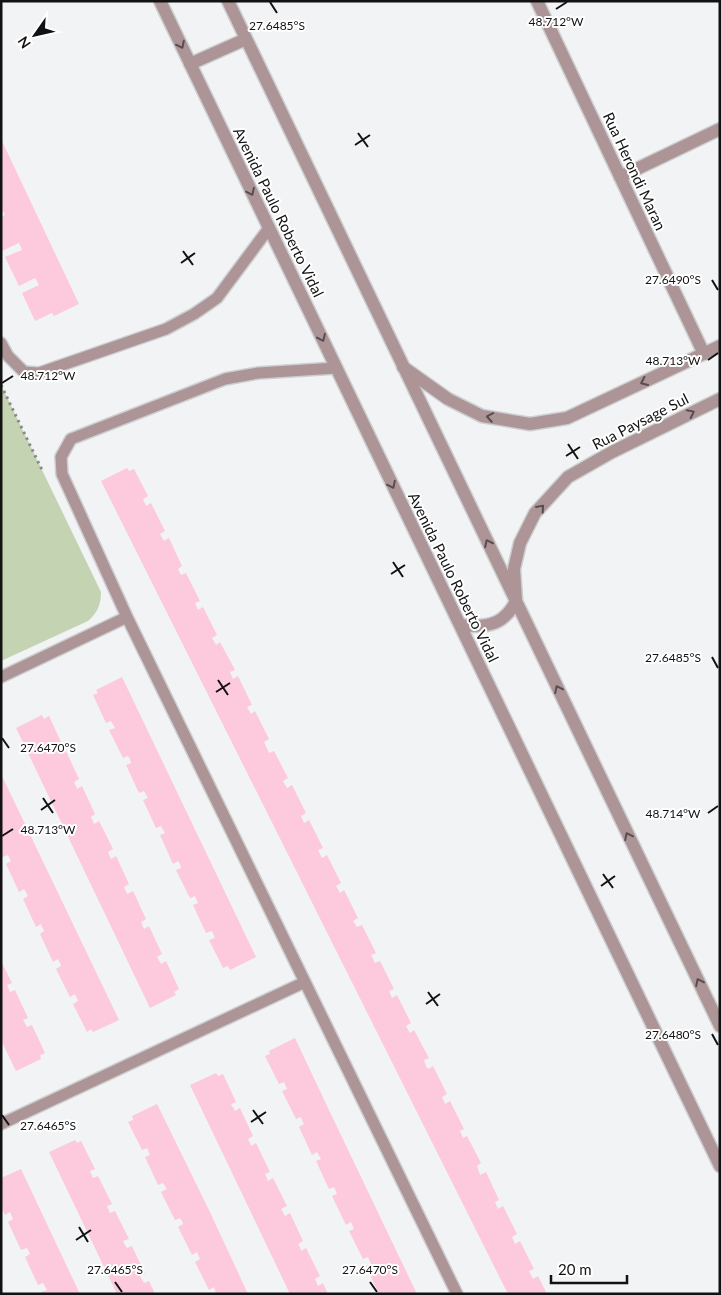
<svg xmlns="http://www.w3.org/2000/svg" width="721" height="1295" font-family="Lato,sans-serif">
	<style>
		.green { fill: #c4d4b2 }
		.building { fill: #fdc9dc }
		.lines { fill: none; stroke-linecap: round; stroke-linejoin: round }
		.service-casing { stroke: #cecfd1; stroke-width: 14 }
		.minor-casing { stroke: #cecfd1; stroke-width: 15 }
		.tertiary-casing { stroke: #cecfd1; stroke-width: 15 }
		.path { stroke: #89898a; stroke-width: 3; stroke-dasharray: 2.5 4; stroke-linecap: butt }
		.service { stroke: #ad9597; stroke-width: 11 }
		.minor { stroke: #ad9597; stroke-width: 12 }
		.tertiary { stroke: #ad9597; stroke-width: 12 }
		.oneway { stroke: #584d4e }
		.ticks { fill: none; stroke: #121212; stroke-width: 2 }
		.labels { text-anchor: middle; dominant-baseline: central; stroke-width: 4; stroke-linejoin: round; paint-order: stroke }
		.street-label { font-size: 15px; fill: #121212; stroke: #fff }
		.ticks-label { font-size: 12px; text-anchor: middle; fill: #121212; stroke: #fff; stroke-width: 4; stroke-linejoin: round; paint-order: stroke }
	</style>
	<rect width="100%" height="100%" fill="#f2f3f5"/>
	<path class="green" d="M 1,385 L 101,592 C 101,605 97,613 88,621 L 1,661 Z"/>
	<path class="building" d="M 1,139 L 79,304 L 54,316 L 52,313 L 35,321 L 22,293 L 39,285 L 37,281 L 35,278 L 19,286 L 5,257 L 22,250 L 19,243 L 2,251 L 1,249 L 1,217 L 5,215 L 1,208 Z
		M 127,468 L 129,471 L 134,469 L 148,496 L 143,499 L 146,506 L 151,503 L 165,531 L 160,534 L 164,541 L 169,538 L 182,566 L 178,569 L 181,575 L 186,573 L 200,601 L 195,603 L 198,610 L 203,607 L 217,635 L 212,638 L 216,645 L 220,642 L 235,670 L 230,672 L 233,679 L 238,676 L 252,705 L 247,707 L 251,714 L 255,711 L 269,739 L 264,742 L 269,753 L 274,751 L 288,778 L 283,781 L 287,788 L 292,785 L 306,813 L 301,816 L 304,823 L 309,820 L 323,848 L 318,850 L 322,858 L 327,855 L 341,883 L 336,886 L 340,893 L 344,890 L 358,918 L 353,921 L 357,927 L 362,925 L 376,953 L 371,955 L 375,963 L 380,961 L 394,989 L 389,991 L 392,998 L 397,995 L 411,1023 L 406,1026 L 410,1033 L 414,1030 L 429,1058 L 424,1060 L 426,1066 L 428,1069 L 433,1066 L 447,1094 L 442,1097 L 445,1104 L 450,1101 L 464,1129 L 460,1131 L 463,1138 L 467,1136 L 481,1163 L 477,1166 L 480,1175 L 486,1172 L 499,1200 L 495,1202 L 498,1209 L 503,1206 L 517,1234 L 512,1237 L 515,1244 L 520,1241 L 534,1269 L 529,1271 L 533,1279 L 538,1276 L 547,1294 L 508,1294 L 101,481 Z
		M 122,677 L 256,957 L 230,970 L 228,966 L 223,968 L 209,940 L 215,938 L 212,931 L 206,933 L 193,905 L 198,903 L 195,896 L 190,898 L 176,870 L 181,868 L 180,864 L 178,861 L 173,864 L 160,835 L 165,833 L 161,826 L 156,828 L 143,800 L 148,798 L 144,791 L 139,793 L 126,765 L 131,763 L 130,759 L 128,756 L 123,758 L 109,730 L 115,728 L 111,721 L 106,723 L 93,695 L 98,693 L 96,690 Z
		M 42,715 L 44,719 L 49,716 L 62,744 L 57,747 L 61,754 L 66,751 L 79,779 L 74,782 L 76,786 L 77,789 L 82,786 L 95,814 L 91,817 L 94,824 L 99,821 L 113,849 L 108,852 L 111,859 L 116,856 L 129,884 L 124,887 L 127,894 L 133,891 L 146,919 L 141,922 L 144,929 L 149,926 L 162,954 L 157,957 L 161,964 L 166,961 L 179,989 L 174,992 L 176,995 L 150,1008 L 16,728 Z
		M 1,774 L 119,1020 L 93,1032 L 91,1029 L 87,1032 L 73,1004 L 78,1001 L 75,994 L 70,997 L 56,969 L 61,966 L 60,963 L 58,959 L 53,962 L 40,934 L 44,931 L 41,924 L 36,927 L 23,899 L 28,896 L 24,889 L 19,892 L 6,864 L 11,861 L 8,855 L 3,857 L 1,854 Z
		M 1,961 L 12,983 L 7,985 L 10,992 L 15,990 L 28,1018 L 23,1020 L 27,1027 L 32,1025 L 45,1053 L 40,1055 L 41,1059 L 16,1071 L 1,1040 Z
		M 295,1038 L 328,1108 L 417,1294 L 385,1294 L 384,1292 L 379,1294 L 366,1266 L 371,1264 L 368,1257 L 363,1259 L 349,1231 L 354,1229 L 351,1222 L 346,1225 L 332,1196 L 337,1194 L 334,1187 L 329,1189 L 316,1161 L 321,1159 L 317,1152 L 312,1155 L 299,1127 L 304,1124 L 302,1120 L 301,1117 L 296,1119 L 282,1091 L 287,1089 L 284,1082 L 279,1084 L 265,1056 L 270,1054 L 269,1051 Z
		M 216,1073 L 218,1076 L 223,1074 L 236,1102 L 231,1104 L 235,1111 L 240,1108 L 253,1136 L 248,1139 L 250,1143 L 251,1146 L 256,1143 L 270,1172 L 265,1174 L 268,1181 L 273,1178 L 287,1206 L 281,1209 L 285,1216 L 290,1213 L 303,1241 L 298,1244 L 300,1247 L 301,1251 L 306,1248 L 320,1276 L 315,1279 L 318,1286 L 323,1283 L 328,1294 L 290,1294 L 190,1085 Z
		M 157,1104 L 208,1208 L 248,1294 L 216,1294 L 214,1287 L 209,1290 L 195,1262 L 200,1259 L 197,1252 L 192,1255 L 178,1227 L 183,1224 L 182,1221 L 180,1218 L 175,1220 L 161,1192 L 167,1189 L 163,1183 L 158,1185 L 145,1157 L 150,1155 L 147,1148 L 142,1150 L 128,1122 L 133,1120 L 132,1116 Z
		M 75,1140 L 77,1143 L 81,1141 L 95,1169 L 90,1171 L 93,1178 L 98,1176 L 112,1204 L 107,1206 L 110,1213 L 115,1211 L 129,1239 L 123,1241 L 125,1245 L 127,1248 L 132,1246 L 145,1274 L 140,1276 L 144,1283 L 149,1281 L 155,1294 L 117,1294 L 49,1152 Z
		M 21,1169 L 54,1239 L 80,1294 L 42,1294 L 41,1292 L 47,1290 L 43,1283 L 38,1285 L 25,1257 L 30,1254 L 27,1248 L 21,1250 L 8,1222 L 13,1219 L 10,1212 L 5,1215 L 1,1207 L 1,1178 Z"/>
	<g class="lines">
		<defs>
			<path id="service" d="M 1,343 L 8,356 L 24,372 L 39,373 L 166,329 L 194,314 L 217,298 L 269,228
				M 336,368 L 258,373 L 225,379 L 71,439 L 61,457 L 62,474 L 127,617 L 457,1294
				M 1,677 L 127,617
				M 1,1124 L 305,982"/>
			<path id="minor" d="M 537,1 L 704,354
				M 620,177 L 720,129
				M 403,367 L 448,399 L 482,416 L 530,424 L 567,418 L 720,346
				M 516,600 L 514,569 L 520,543 L 535,513 L 568,477 L 612,452 L 720,399"/>
			<path id="tertiary" d="M 160,1 L 720,1166
				M 228,1 L 720,1026
				M 190,64 L 246,39
				M 460,625 C 476,626 494,628 506,615 C 510,612 513,606 516,602"/>
		</defs>
		<use href="#service" class="service-casing"/>
		<use href="#minor" class="minor-casing"/>
		<use href="#tertiary" class="tertiary-casing"/>
		<path class="path" d="M 1,385 L 42,470"/>
		<use href="#service" class="service"/>
		<use href="#minor" class="minor"/>
		<use href="#tertiary" class="tertiary"/>
	</g>
	<defs><path id="oneway-chevron" d="M-2-3.5L2.5 0L-2 3.5" fill="none" stroke-width="1.6" stroke-linecap="round" stroke-linejoin="round" transform="scale(1.25)"/></defs>
	<g class="oneway">
		<use href="#oneway-chevron" transform="translate(181 45) rotate(64)"/>
		<use href="#oneway-chevron" transform="translate(251 192) rotate(64)"/>
		<use href="#oneway-chevron" transform="translate(322 338) rotate(65)"/>
		<use href="#oneway-chevron" transform="translate(644 382) rotate(155)"/>
		<use href="#oneway-chevron" transform="translate(691 413) rotate(-26)"/>
		<use href="#oneway-chevron" transform="translate(490 417) rotate(-170)"/>
		<use href="#oneway-chevron" transform="translate(392 485) rotate(64)"/>
		<use href="#oneway-chevron" transform="translate(541 508) rotate(-49)"/>
		<use href="#oneway-chevron" transform="translate(488 543) rotate(-116)"/>
		<use href="#oneway-chevron" transform="translate(558 689) rotate(-116)"/>
		<use href="#oneway-chevron" transform="translate(628 836) rotate(-116)"/>
		<use href="#oneway-chevron" transform="translate(699 982) rotate(-116)"/>
	</g>
	<path class="ticks" d="M 270,2 L 277,13M 556,9 L 567,2M 358,133 L 368,147M 355,145 L 370,135M 183,251 L 193,265M 181,263 L 195,253M 712,280 L 718,290M 708,360 L 718,353M 2,383 L 13,376M 568,444 L 578,459M 566,456 L 580,447M 393,562 L 403,577M 391,574 L 405,565M 712,657 L 718,668M 218,680 L 228,695M 216,692 L 230,683M 2,738 L 9,748M 43,798 L 53,813M 41,810 L 55,800M 708,813 L 718,806M 2,836 L 13,829M 603,874 L 613,888M 601,886 L 615,876M 428,992 L 438,1006M 426,1004 L 440,994M 712,1034 L 718,1045M 253,1110 L 263,1124M 2,1115 L 9,1125M 251,1122 L 266,1112M 79,1227 L 88,1242M 76,1240 L 91,1230M 115,1282 L 122,1292M 370,1282 L 377,1292"/>
	<g class="labels">
		<g class="street-label">
			<text transform="translate(635 171) rotate(65)">Rua Herondi Maran</text>
			<text transform="translate(279 212) rotate(64)">Avenida Paulo Roberto Vidal</text>
			<text transform="translate(640 421) rotate(-27)">Rua Paysage Sul</text>
			<text transform="translate(454 577) rotate(64)">Avenida Paulo Roberto Vidal</text>
		</g>
	</g>
	<g class="ticks-label">
		<text x="556" y="26">48.712°W</text>
		<text x="277" y="30">27.6485°S</text>
		<text x="673" y="284">27.6490°S</text>
		<text x="673" y="365">48.713°W</text>
		<text x="48" y="380">48.712°W</text>
		<text x="673" y="662">27.6485°S</text>
		<text x="48" y="752">27.6470°S</text>
		<text x="673" y="818">48.714°W</text>
		<text x="48" y="834">48.713°W</text>
		<text x="673" y="1039">27.6480°S</text>
		<text x="48" y="1130">27.6465°S</text>
		<text x="115" y="1274">27.6465°S</text>
		<text x="370" y="1274">27.6470°S</text>
	</g>
	<rect width="721" height="1295" fill="none" stroke="#121212" stroke-width="5"/>
	<g transform="translate(35 35) rotate(236)" stroke="#ffffff" stroke-width="4" paint-order="stroke">
	<path d="M0-4L9 19L0 12L-9 19Z" fill="#121212"/>
	<text y="-8" font-size="14" font-weight="bold" text-anchor="middle" fill="#121212">N</text>
	</g>
	<path d="M551 1275v8h76v-8" fill="none" stroke="#121212" stroke-width="2.5"/>
	<text x="558" y="1275" font-size="15" fill="#121212" stroke="#ffffff" stroke-width="4" paint-order="stroke">20 m</text>
</svg>
